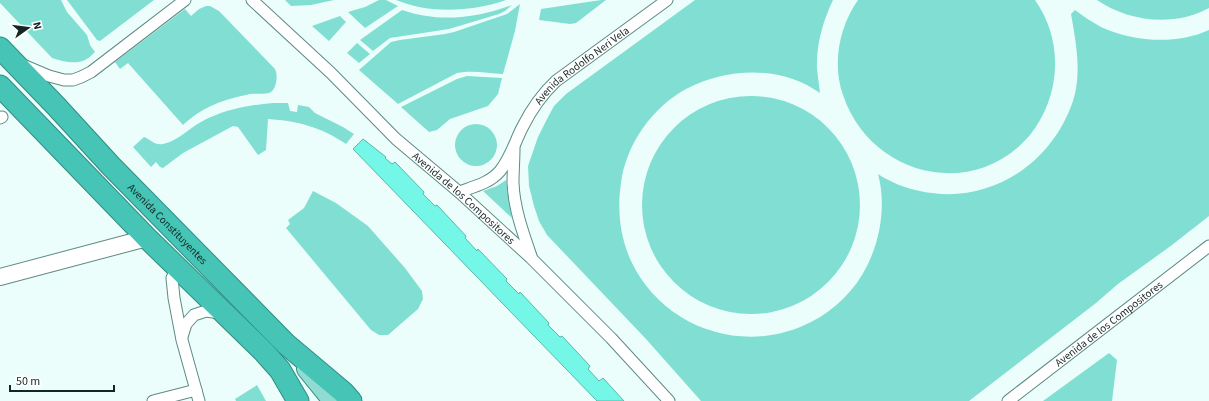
<svg xmlns="http://www.w3.org/2000/svg" width="1209" height="401" font-family="'Source Sans 3',sans-serif">
	<style>
		.green { fill: #80dfd2 }
		.water { fill: #74f7e6; stroke: #57b8ac }
		.lines { fill: none; stroke-linecap: round; stroke-linejoin: round }
		.street-casing { stroke: #5e8b84; stroke-width: 13 }
		.secondary-casing { stroke: #5e8b84; stroke-width: 18 }
		.primary-casing { stroke: #348d82; stroke-width: 20 }
		.highway-casing { stroke: #348d82; stroke-width: 23 }
		.street { stroke: #fff; stroke-width: 11 }
		.secondary { stroke: #fff; stroke-width: 16 }
		.primary { stroke: #90dcd3; stroke-width: 18 }
		.highway { stroke: #46c4b5; stroke-width: 21 }
		.labels { text-anchor: middle; dominant-baseline: central; stroke-width: 4; stroke-linejoin: round; paint-order: stroke }
		.street-label { font-size: 11px; fill: #132623; stroke: #fff }
	</style>
	<rect width="100%" height="100%" fill="#ecfefb"/>
	<path class="green" d="M 0,0 L 61,0 L 67,12 L 87,35 L 90,45 L 95,52 C 92,55 89,58 85,60 C 76,65 61,61 52,58 L 0,3 Z
		M 67,0 L 154,0 L 100,41 L 97,40 Z
		M 285,0 L 334,0 L 311,5 L 291,6 Z
		M 379,0 L 386,0 L 398,6 L 365,28 L 348,12 L 365,7 Z
		M 396,0 L 506,0 C 472,12 429,14 396,0 Z
		M 601,0 L 606,0 L 576,23 L 570,24 L 539,20 L 541,9 Z
		M 695,0 L 833,0 C 823,21 816,45 817,69 C 818,77 819,85 820,93 C 781,66 730,67 688,88 C 653,106 626,144 621,183 C 617,210 620,237 631,261 C 663,329 745,356 811,322 C 835,310 855,290 867,266 C 881,238 886,204 878,174 C 890,182 905,188 920,191 C 987,206 1051,166 1073,101 C 1082,72 1076,43 1071,14 L 1075,10 C 1083,16 1092,22 1101,27 C 1134,42 1176,45 1209,30 L 1209,216 L 1172,245 L 1118,284 L 1096,303 L 969,401 L 701,401 L 646,339 L 547,235 L 539,221 L 534,206 L 529,186 L 528,166 L 538,137 L 547,119 L 554,106 L 566,94 Z
		M 858,0 L 1035,0 C 1049,20 1056,43 1055,68 C 1054,93 1045,116 1030,135 C 973,202 870,176 843,95 C 832,64 839,27 858,0 Z
		M 1097,0 L 1209,0 L 1209,8 C 1174,27 1129,22 1097,0 Z
		M 520,4 L 515,31 L 503,74 C 488,73 472,70 457,73 L 398,104 L 359,70 L 391,42 L 400,40 L 445,34 L 454,32 L 507,14 Z
		M 512,5 L 505,11 L 499,14 L 449,29 L 390,38 L 373,51 L 360,40 L 402,10 C 440,23 476,18 512,5 Z
		M 206,6 L 210,6 L 219,11 L 275,69 C 278,75 277,87 271,92 C 266,95 256,93 250,94 C 222,100 204,106 183,125 L 128,63 L 120,69 L 115,62 L 185,9 L 191,16 L 199,9 Z
		M 340,16 L 346,22 L 329,41 L 312,26 Z
		M 357,43 L 370,54 L 359,63 L 347,53 Z
		M 467,76 L 502,78 L 498,94 L 488,106 L 450,119 L 437,130 L 429,132 L 401,107 L 457,79 Z
		M642 205a109 109 0 1 1 218 0a109 109 0 1 1-218 0Z
		M 273,103 L 288,103 L 290,111 L 297,112 L 298,105 L 309,107 L 315,113 L 343,127 L 354,134 L 346,144 C 321,127 298,121 268,119 L 266,150 L 258,155 L 238,127 L 233,126 L 183,153 L 163,168 L 160,167 L 156,162 L 151,167 L 133,147 L 144,137 C 150,139 155,146 163,144 C 178,141 188,129 201,122 C 223,110 248,105 273,103 Z
		M455 145a21 21 0 1 1 42 0a21 21 0 1 1-42 0Z
		M 506,180 L 512,218 L 483,191 L 497,186 Z
		M 313,191 L 336,203 L 368,226 L 405,268 L 422,291 L 423,299 L 418,309 L 388,335 L 379,335 L 371,330 L 286,228 L 290,224 L 288,220 L 304,208 Z
		M 1109,353 L 1117,360 L 1112,401 L 1043,401 Z
		M 257,385 L 266,401 L 236,401 L 235,399 Z"/>
	<path class="water" d="M 363,139 L 386,157 L 385,158 L 392,164 L 395,162 L 424,192 L 423,194 L 435,206 L 437,205 L 466,236 L 465,238 L 477,251 L 478,249 L 507,279 L 506,281 L 519,294 L 520,292 L 549,323 L 548,325 L 560,337 L 562,336 L 590,366 L 588,369 L 599,381 L 603,378 L 624,401 L 597,401 L 353,149 Z"/>
	<g class="lines">
		<defs>
			<g id="street">
				<path id="s1" d="M 252,0 L 331,73 L 396,139 L 459,192 L 531,258 L 611,338 L 669,401"/>
				<path d="M 23,65 L 49,76 L 64,80 L 73,80 L 81,77 L 91,72 L 108,59 L 185,0"/>
				<path d="M 0,118 L 2,117"/>
				<path d="M 514,148 C 514,160 513,171 513,183 C 514,208 523,233 531,256"/>
				<path id="s2" d="M 459,192 C 473,187 490,183 500,171 C 510,159 515,142 522,128 C 531,110 542,94 556,81 L 667,0"/>
				<path d="M 177,267 L 172,278 L 174,298 L 182,340 L 199,401"/>
				<path d="M 182,337 L 186,324 L 194,315 L 206,311 L 220,313"/>
				<path d="M 153,401 L 196,390"/>
				<path id="s3" d="M 1008,401 L 1209,246"/>
			</g>
			<path id="secondary" d="M 0,277 L 147,238"/>
			<path id="primary" d="M 306,369 L 332,401"/>
			<g id="highway">
				<path id="s4" d="M 0,48 L 56,106 L 111,166 L 286,344 L 343,392 L 351,401"/>
				<path d="M 0,86 L 147,238 L 264,352 L 280,370 L 298,401"/>
			</g>
		</defs>
		<use href="#street" class="street-casing"/>
		<use href="#secondary" class="secondary-casing"/>
		<use href="#primary" class="primary-casing"/>
		<use href="#highway" class="highway-casing"/>
		<use href="#street" class="street"/>
		<use href="#secondary" class="secondary"/>
		<use href="#primary" class="primary"/>
		<use href="#highway" class="highway"/>
	</g>
	<g class="labels">
		<g class="street-label">
			<text stroke="none"><textPath href="#s2" startOffset="183">Avenida Rodolfo Neri Vela</textPath></text>
			<text stroke="none"><textPath href="#s1" startOffset="290">Avenida de los Compositores</textPath></text>
			<text stroke="none"><textPath href="#s4" startOffset="243">Avenida Constituyentes</textPath></text>
			<text stroke="none"><textPath href="#s3" startOffset="127">Avenida de los Compositores</textPath></text>
		</g>
	</g>
	<g transform="translate(28 28) rotate(76)" stroke="#ffffff" stroke-width="3" paint-order="stroke">
	<path d="M0-3L7 15L0 10L-7 15Z" fill="#132623"/>
	<text y="-6" font-size="11" font-weight="bold" text-anchor="middle" fill="#132623">N</text>
	</g>
	<path d="M10 385v6h104v-6" fill="none" stroke="#132623" stroke-width="2"/>
	<text x="16" y="385" font-size="12" fill="#132623" stroke="#ffffff" stroke-width="3" paint-order="stroke">50 m</text>
</svg>
